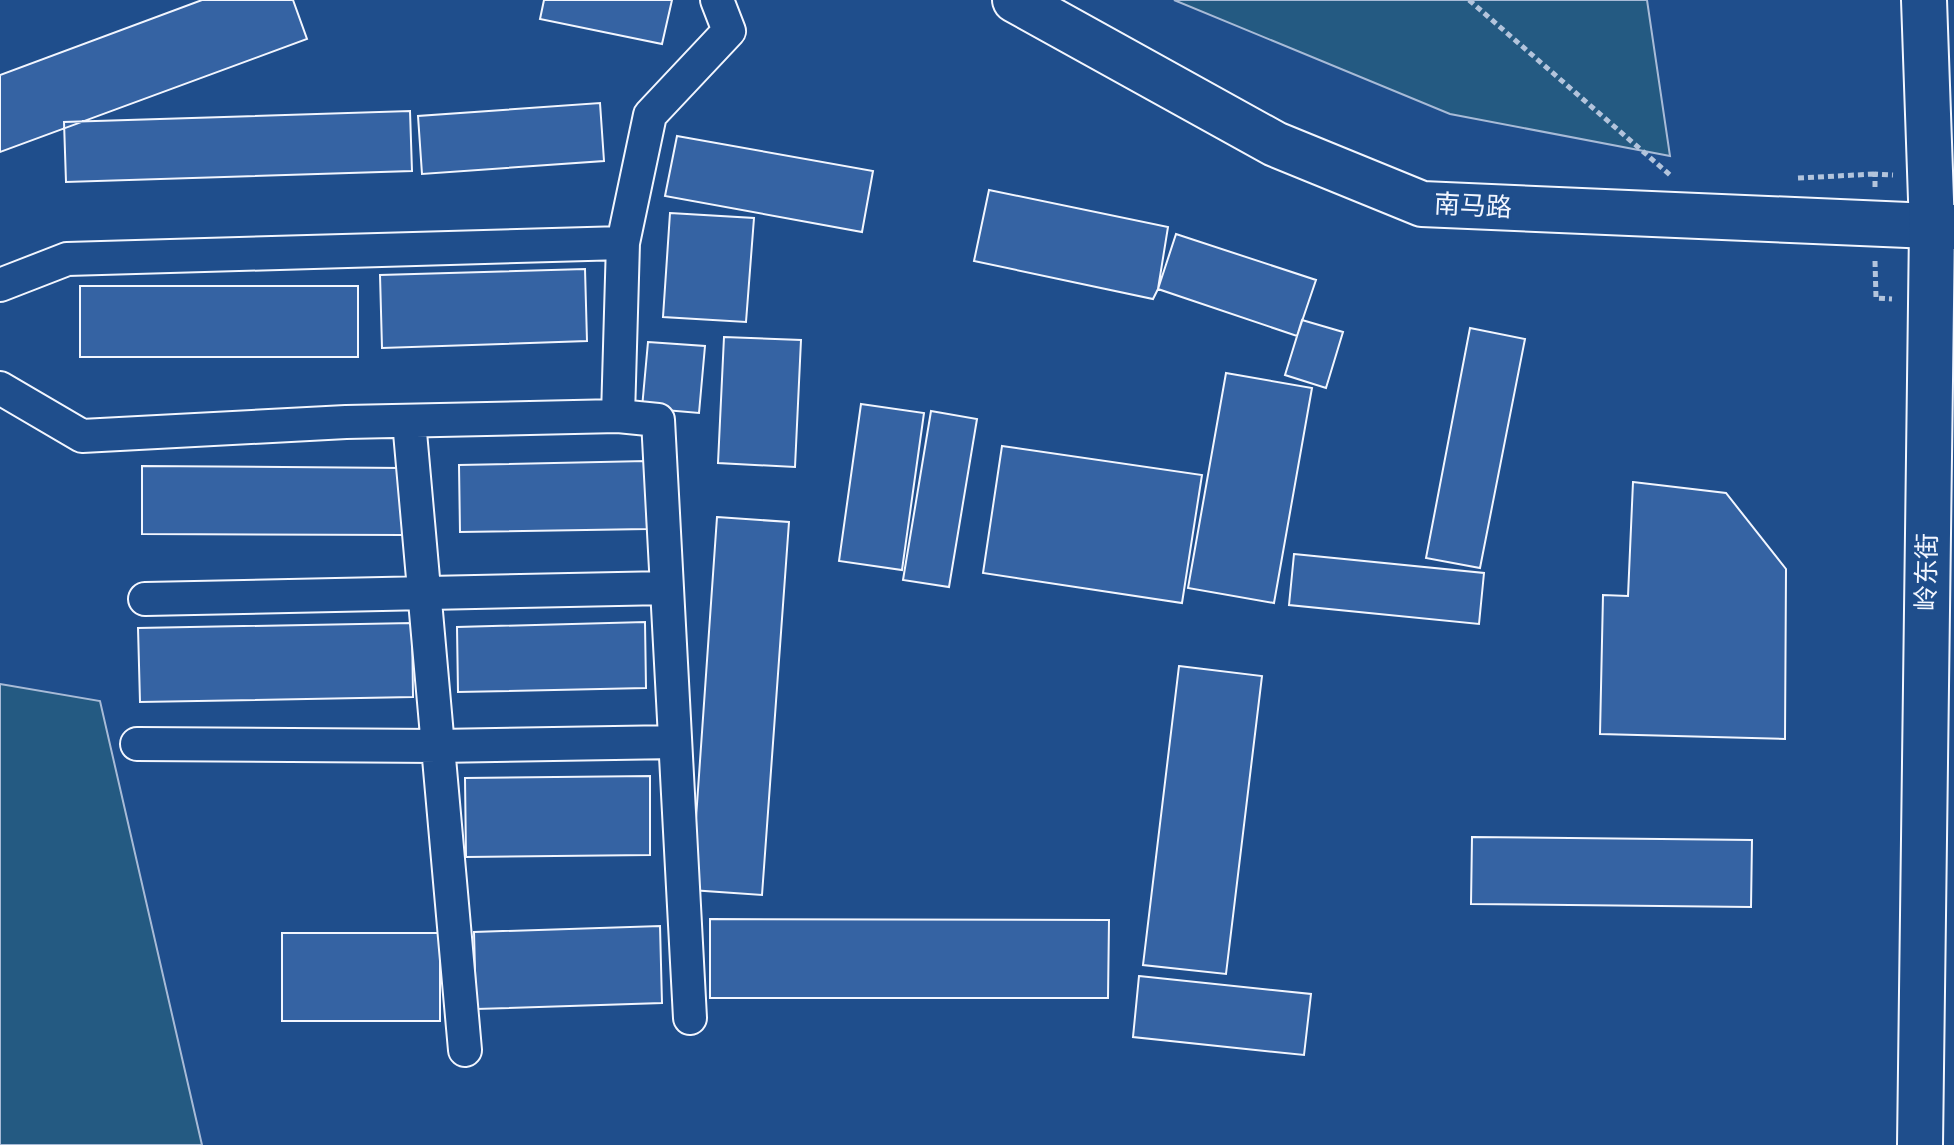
<svg xmlns="http://www.w3.org/2000/svg" width="1954" height="1145" font-family="Karla,'Noto Sans SC',sans-serif">
	<style>
		.green { fill: #245a82; stroke: #a8bbd7; stroke-width: 2 }
		.building { fill: #3563a3; stroke: #f2f6ff; stroke-width: 2 }
		.lines { fill: none; stroke-linecap: round; stroke-linejoin: round }
		.street-casing { stroke: #f2f6ff; stroke-width: 36 }
		.primary-casing { stroke: #f2f6ff; stroke-width: 48 }
		.highway-casing { stroke: #f2f6ff; stroke-width: 48 }
		.path { stroke: #b3c4dc; stroke-width: 5; stroke-dasharray: 6 4; stroke-linecap: butt }
		.street { stroke: #1f4e8c; stroke-width: 32 }
		.primary { stroke: #1f4e8c; stroke-width: 44 }
		.highway { stroke: #1f4e8c; stroke-width: 44 }
		.labels { text-anchor: middle; dominant-baseline: central; stroke-width: 6; stroke-linejoin: round; paint-order: stroke }
		.street-label { font-size: 26px; fill: #f2f6ff; stroke: #1f4e8c }
	</style>
	<rect width="100%" height="100%" fill="#1f4e8c"/>
	<path class="green" d="M 1174,0 L 1647,0 L 1670,156 L 1450,114 Z
		M 0,684 L 100,701 L 202,1145 L 0,1145 Z"/>
	<path class="building" d="M 202,0 L 293,0 L 307,39 L 0,152 L 0,75 Z
		M 544,0 L 672,0 L 662,44 L 540,19 Z
		M 600,103 L 604,161 L 422,174 L 418,116 Z
		M 410,111 L 412,171 L 66,182 L 64,122 Z
		M 677,136 L 873,171 L 862,232 L 665,196 Z
		M 989,190 L 1168,227 L 1158,289 L 1153,299 L 974,261 Z
		M 670,213 L 754,218 L 746,322 L 663,317 Z
		M 1176,234 L 1316,280 L 1297,336 L 1158,289 Z
		M 585,269 L 587,341 L 382,348 L 380,275 Z
		M 80,286 L 358,286 L 358,357 L 80,357 Z
		M 1302,320 L 1343,332 L 1326,388 L 1285,375 Z
		M 1470,328 L 1525,339 L 1480,568 L 1426,558 Z
		M 724,337 L 801,340 L 795,467 L 718,463 Z
		M 648,342 L 705,346 L 699,413 L 642,408 Z
		M 1226,373 L 1312,388 L 1274,603 L 1188,588 Z
		M 861,404 L 924,413 L 902,570 L 839,561 Z
		M 931,411 L 977,419 L 949,587 L 903,580 Z
		M 1002,446 L 1202,475 L 1182,603 L 983,573 Z
		M 646,461 L 647,529 L 460,532 L 459,465 Z
		M 142,466 L 403,468 L 403,535 L 142,534 Z
		M 1633,482 L 1726,493 L 1786,569 L 1785,739 L 1600,734 L 1603,595 L 1628,596 Z
		M 717,517 L 789,522 L 762,895 L 691,890 Z
		M 1294,554 L 1484,573 L 1479,624 L 1289,605 Z
		M 645,622 L 646,688 L 458,692 L 457,627 Z
		M 412,623 L 413,697 L 140,702 L 138,628 Z
		M 1179,666 L 1262,676 L 1226,974 L 1143,965 Z
		M 650,776 L 650,855 L 466,857 L 465,778 Z
		M 1472,837 L 1752,840 L 1751,907 L 1471,904 Z
		M 710,919 L 1109,920 L 1108,998 L 710,998 Z
		M 660,926 L 662,1003 L 476,1009 L 474,932 Z
		M 282,933 L 440,933 L 440,1021 L 282,1021 Z
		M 1139,976 L 1311,994 L 1304,1055 L 1133,1037 Z"/>
	<g class="lines">
		<defs>
			<path id="street" d="M 0,285 L 67,259 L 623,243
				M 0,388 L 82,436 L 346,422 L 618,416 L 623,243 L 650,115 L 729,31 L 717,0
				M 618,416 L 658,420 L 690,1018
				M 409,421 L 465,1050
				M 145,599 L 667,588
				M 137,744 L 438,746 L 675,742"/>
			<path id="primary" d="M 1015,0 L 1275,144 L 1422,204 L 1954,227"/>
			<path id="highway" d="M 1920,1145 L 1932,228 L 1924,0"/>
		</defs>
		<use href="#street" class="street-casing"/>
		<use href="#primary" class="primary-casing"/>
		<use href="#highway" class="highway-casing"/>
		<path class="path" d="M 1469,0 L 1670,175
			M 1798,178 L 1875,174
			M 1875,187 L 1875,174 L 1893,175
			M 1875,261 L 1876,298 L 1892,299"/>
		<use href="#street" class="street"/>
		<use href="#primary" class="primary"/>
		<use href="#highway" class="highway"/>
	</g>
	<g class="labels">
		<g class="street-label">
			<text transform="translate(1473 206) rotate(3)">南马路</text>
			<text transform="translate(1927 572) rotate(-89)">岭东街</text>
		</g>
	</g>
</svg>
